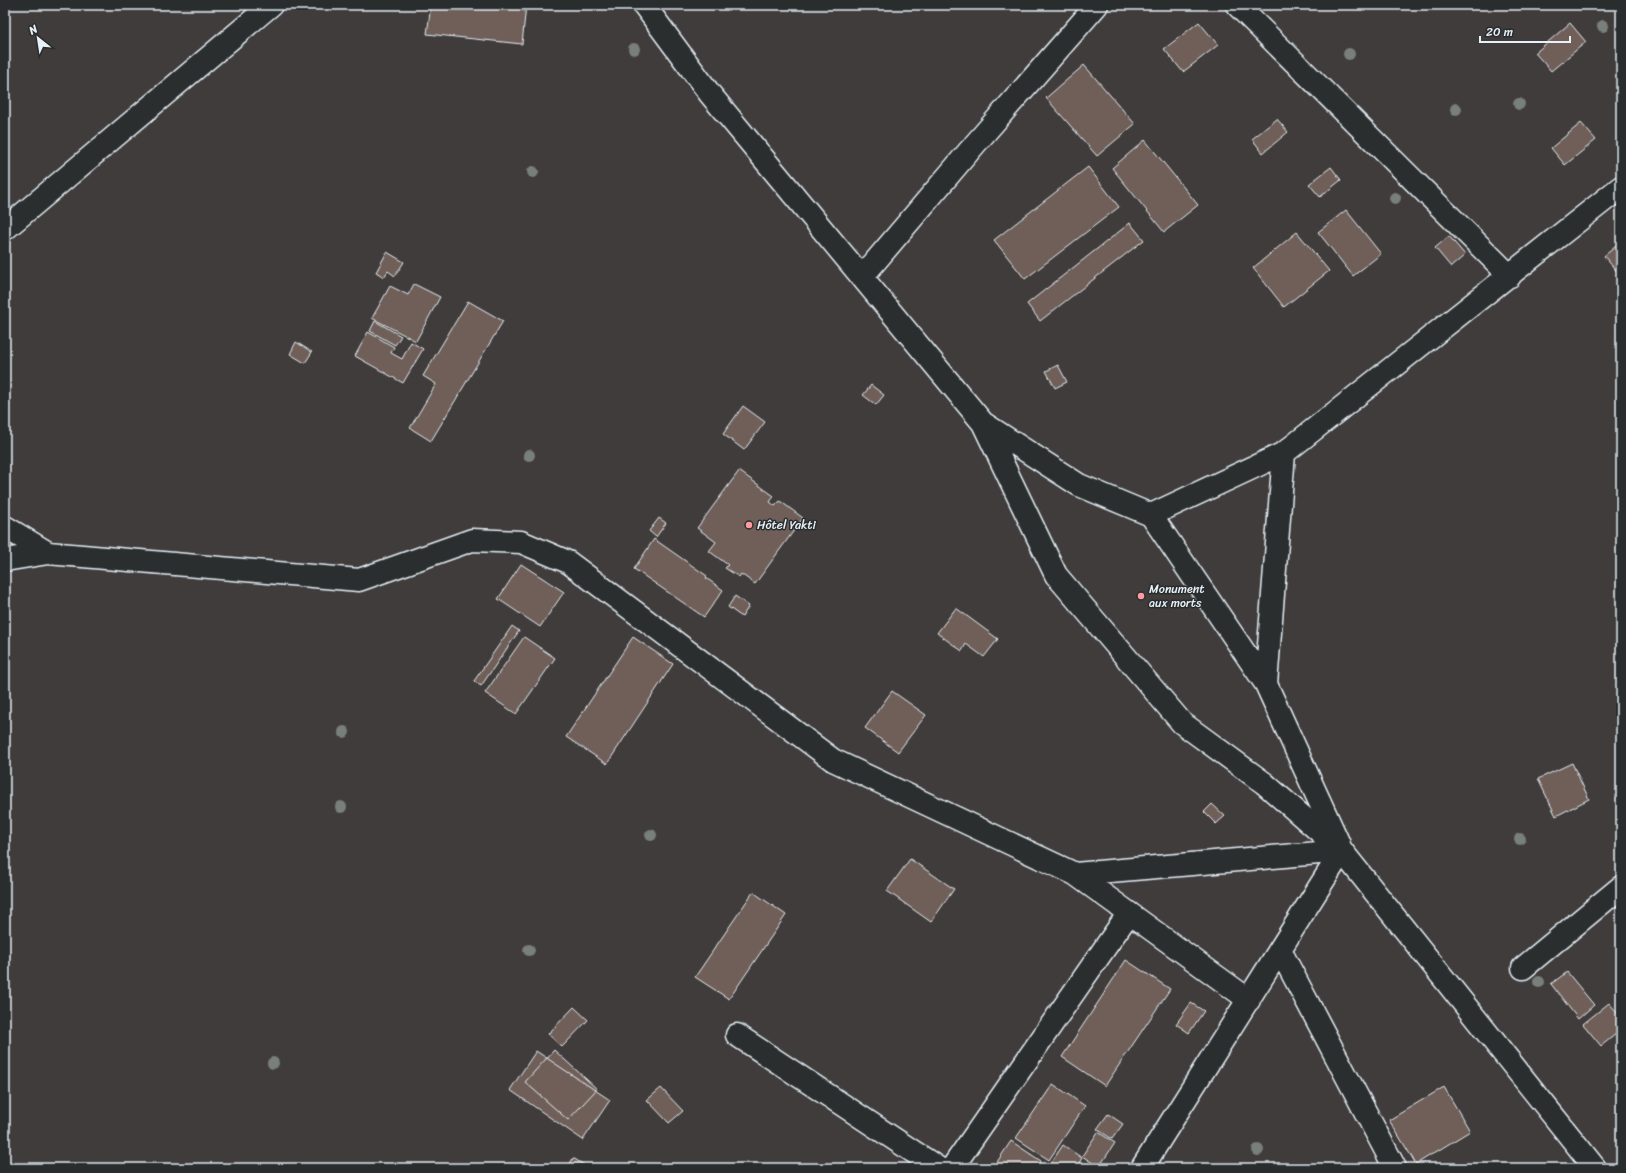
<svg xmlns="http://www.w3.org/2000/svg" width="1626" height="1173" font-family="Sriracha,sans-serif">
	<style>
		.building { fill: #705f58; stroke: #e8f1f8 }
		.lines { fill: none; stroke-linecap: round; stroke-linejoin: round }
		.minor-casing { stroke: #e8f1f8; stroke-width: 25 }
		.minor { stroke: #2a2d2e; stroke-width: 22 }
		.tree { fill: #797f7a }
		.poi-dot { fill: #ff9aa2; stroke: #2a2d2e; stroke-width: 1.5 }
		.labels { text-anchor: middle; dominant-baseline: central; stroke-width: 3; stroke-linejoin: round; paint-order: stroke }
		.poi-label { font-size: 12px; fill: #e8f1f8; stroke: #2a2d2e; text-anchor: start }
	</style>
	<rect width="100%" height="100%" fill="#3f3c3b"/>
	<filter id="ink" filterUnits="userSpaceOnUse"><feTurbulence type="fractalNoise" baseFrequency=".025" numOctaves="2"/><feDisplacementMap in="SourceGraphic" scale="8" xChannelSelector="R" yChannelSelector="G"/><feConvolveMatrix kernelMatrix="1 2 1 2 8 2 1 2 1" color-interpolation-filters="sRGB"/></filter>
	<g filter="url(#ink)">
		<path class="building" d="M 431,5 L 526,5 L 522,44 L 427,34 Z
			M 1199,22 L 1218,45 L 1183,72 L 1164,49 Z
			M 1570,23 L 1586,42 L 1551,71 L 1535,53 Z
			M 1084,65 L 1135,124 L 1097,156 L 1046,98 Z
			M 1277,119 L 1288,132 L 1263,153 L 1252,139 Z
			M 1581,123 L 1596,140 L 1565,165 L 1551,148 Z
			M 1145,140 L 1198,205 L 1164,232 L 1112,168 Z
			M 1088,167 L 1119,207 L 1025,279 L 994,240 Z
			M 1331,167 L 1341,180 L 1320,197 L 1309,184 Z
			M 1346,210 L 1381,254 L 1353,276 L 1318,232 Z
			M 1130,223 L 1144,240 L 1040,321 L 1027,304 Z
			M 1297,232 L 1329,271 L 1284,307 L 1253,268 Z
			M 1449,236 L 1465,255 L 1451,267 L 1435,248 Z
			M 1621,242 L 1621,273 L 1619,274 L 1604,256 Z
			M 387,252 L 404,262 L 395,276 L 388,271 L 384,277 L 376,272 Z
			M 414,284 L 440,297 L 416,341 L 372,318 L 390,286 L 408,295 Z
			M 468,301 L 503,321 L 431,441 L 410,428 L 436,384 L 423,376 Z
			M 375,321 L 401,336 L 395,345 L 370,331 Z
			M 368,332 L 394,347 L 391,353 L 402,359 L 411,342 L 423,349 L 403,383 L 355,356 Z
			M 296,342 L 312,352 L 305,363 L 290,354 Z
			M 1058,365 L 1067,382 L 1055,388 L 1046,371 Z
			M 871,385 L 884,395 L 876,405 L 863,395 Z
			M 743,406 L 765,422 L 744,450 L 723,434 Z
			M 739,471 L 774,496 L 770,502 L 775,506 L 780,501 L 803,518 L 755,584 L 741,574 L 739,577 L 725,568 L 728,565 L 709,551 L 716,542 L 697,528 Z
			M 659,518 L 666,523 L 656,537 L 649,531 Z
			M 654,539 L 707,576 L 706,578 L 723,590 L 704,617 L 634,569 Z
			M 521,564 L 564,592 L 540,627 L 498,599 Z
			M 735,596 L 749,606 L 742,617 L 728,607 Z
			M 956,608 L 998,639 L 984,657 L 966,644 L 962,651 L 937,633 Z
			M 512,626 L 519,631 L 481,686 L 474,681 Z
			M 524,637 L 555,658 L 516,714 L 485,693 Z
			M 633,637 L 673,664 L 607,764 L 566,737 Z
			M 892,691 L 926,715 L 898,752 L 865,728 Z
			M 1572,763 L 1589,799 L 1556,816 L 1538,779 Z
			M 1212,804 L 1225,816 L 1216,824 L 1204,812 Z
			M 910,859 L 954,889 L 931,922 L 887,891 Z
			M 753,892 L 786,915 L 729,999 L 695,977 Z
			M 1126,960 L 1170,989 L 1105,1086 L 1062,1057 Z
			M 1567,972 L 1594,1005 L 1578,1019 L 1551,984 Z
			M 1191,1003 L 1204,1011 L 1189,1033 L 1176,1024 Z
			M 1609,1003 L 1621,1017 L 1621,1030 L 1601,1046 L 1583,1024 Z
			M 574,1007 L 588,1020 L 562,1047 L 548,1034 Z
			M 554,1050 L 597,1089 L 568,1120 L 525,1082 Z
			M 536,1051 L 610,1100 L 583,1140 L 510,1090 Z
			M 1053,1084 L 1085,1106 L 1049,1160 L 1016,1138 Z
			M 1444,1087 L 1470,1131 L 1416,1164 L 1389,1120 Z
			M 661,1088 L 683,1111 L 669,1123 L 647,1100 Z
			M 1108,1114 L 1123,1124 L 1112,1139 L 1097,1129 Z
			M 1098,1132 L 1115,1143 L 1099,1167 L 1082,1156 Z
			M 1011,1141 L 1041,1161 L 1036,1168 L 993,1168 Z
			M 1063,1145 L 1082,1158 L 1076,1168 L 1058,1168 L 1051,1163 Z
			M 573,1158 L 589,1168 L 568,1168 Z"/>
		<g class="lines">
			<defs>
				<path id="minor" d="M 644,5 L 710,94 L 983,423 L 1056,575 L 1182,723 L 1264,783 L 1342,851 L 1595,1168
					M 1237,5 L 1510,276
					M 5,229 L 271,5
					M 862,277 L 976,143 L 1097,5
					M 983,423 L 1079,485 L 1151,515 L 1266,684 L 1339,844
					M 1151,515 L 1284,453
					M 5,527 L 48,553 L 359,580 L 472,540 L 521,542 L 568,562 L 833,760 L 1075,874 L 1342,851
					M 5,560 L 48,553
					M 1266,684 L 1284,453 L 1621,187
					M 1075,874 L 1249,1000
					M 1280,950 L 1395,1168
					M 1523,968 L 1621,887
					M 737,1035 L 938,1168
					M 952,1168 L 1129,913
					M 1142,1168 L 1342,851"/>
			</defs>
			<use href="#minor" class="minor-casing"/>
			<use href="#minor" class="minor"/>
		</g>
		<g class="tree">
			<circle cx="1603" cy="26" r="6"/>
			<circle cx="634" cy="49" r="6"/>
			<circle cx="1349" cy="54" r="6"/>
			<circle cx="1519" cy="104" r="6"/>
			<circle cx="1456" cy="109" r="6"/>
			<circle cx="533" cy="172" r="6"/>
			<circle cx="1395" cy="198" r="6"/>
			<circle cx="529" cy="455" r="6"/>
			<circle cx="344" cy="732" r="6"/>
			<circle cx="341" cy="807" r="6"/>
			<circle cx="651" cy="835" r="6"/>
			<circle cx="1520" cy="839" r="6"/>
			<circle cx="529" cy="950" r="6"/>
			<circle cx="1539" cy="982" r="6"/>
			<circle cx="273" cy="1063" r="6"/>
			<circle cx="1258" cy="1150" r="6"/>
		</g>
	</g>
	<g class="poi-dot">
		<circle cx="749" cy="525" r="4"/>
		<circle cx="1141" cy="596" r="4"/>
	</g>
	<g class="labels">
		<g class="poi-label">
			<text x="757" y="525">Hôtel Yakti</text>
			<text x="1149" y="589">Monument<tspan x="1149" dy="14">aux morts</tspan></text>
		</g>
	</g>
	<rect width="1626" height="1173" fill="none" stroke="#2a2d2e" stroke-width="20"/>
	<rect x="10" y="10" width="1606" height="1153" fill="none" stroke="#e8f1f8" stroke-width="1.5" filter="url(#ink)"/>
	<g transform="translate(38 38) rotate(330)" stroke="#2a2d2e" stroke-width="3" paint-order="stroke">
	<path d="M0-3L7 15L0 10L-7 15Z" fill="#e8f1f8"/>
	<text y="-6" font-size="11" font-weight="bold" text-anchor="middle" fill="#e8f1f8">N</text>
	</g>
	<path d="M1480 36v6h90v-6" fill="none" stroke="#e8f1f8" stroke-width="2"/>
	<text x="1486" y="36" font-size="12" fill="#e8f1f8" stroke="#2a2d2e" stroke-width="3" paint-order="stroke">20 m</text>
</svg>
